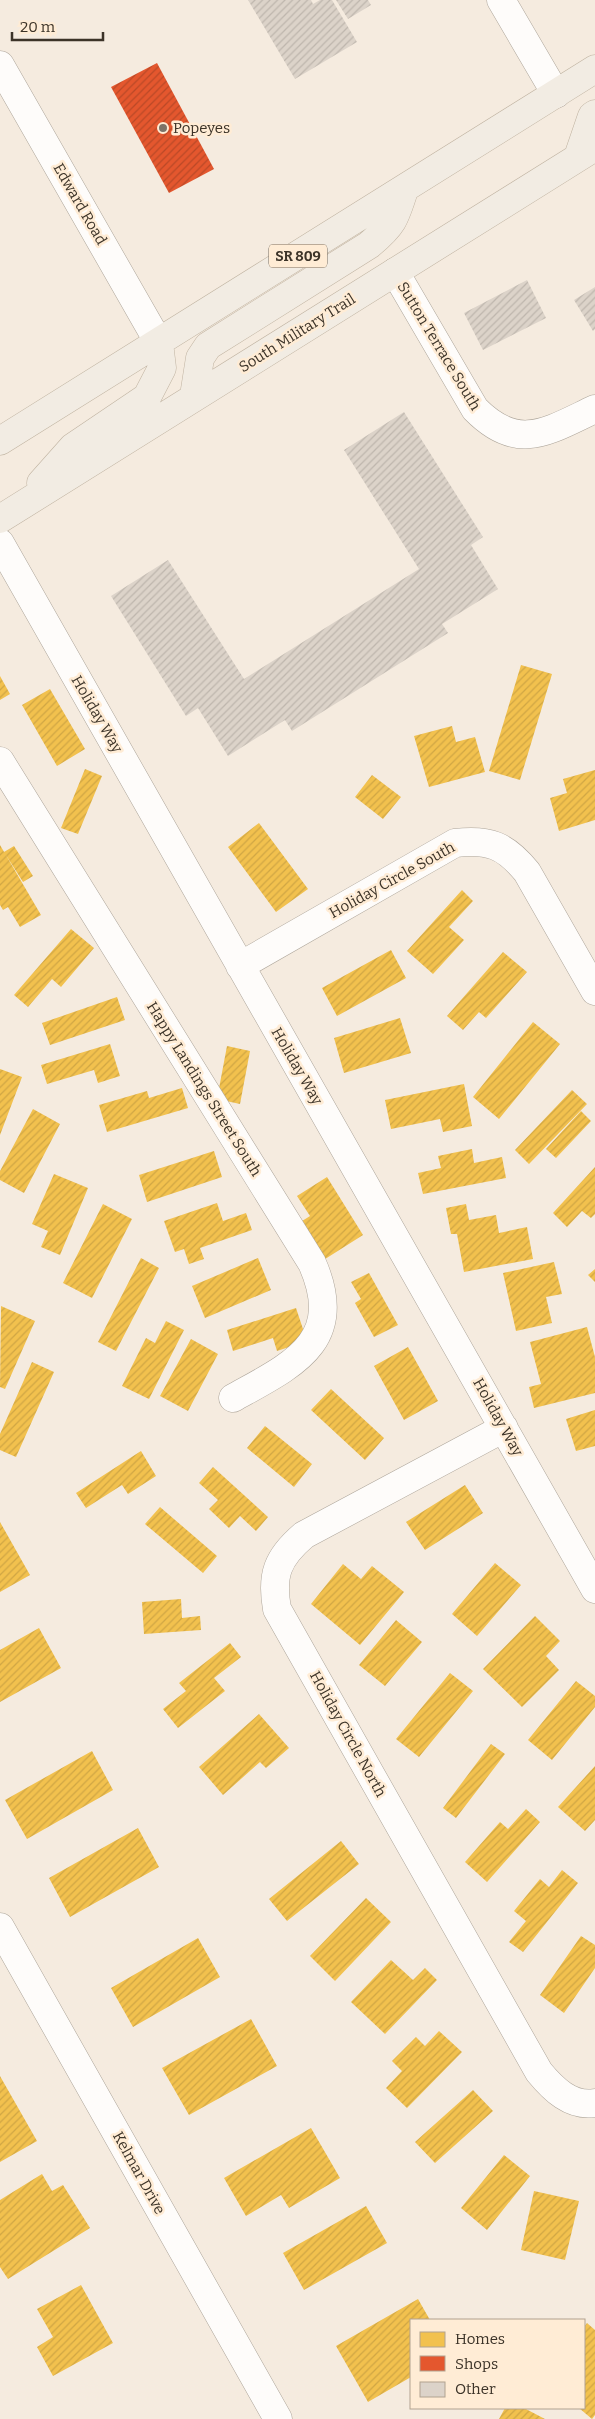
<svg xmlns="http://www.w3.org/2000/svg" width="595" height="2419" font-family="Bitter,serif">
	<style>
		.homes { fill: url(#homes-hatch) }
		.shops { fill: url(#shops-hatch) }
		.building { fill: url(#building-hatch) }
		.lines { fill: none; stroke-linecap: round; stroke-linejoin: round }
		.minor-casing { stroke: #ada59a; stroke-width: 29 }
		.major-casing { stroke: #bfb2a0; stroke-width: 29 }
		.minor { stroke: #fefcfa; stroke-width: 28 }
		.major { stroke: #f2ece3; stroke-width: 28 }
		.poi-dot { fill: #7d7368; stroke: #ffecd5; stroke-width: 2 }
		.labels { text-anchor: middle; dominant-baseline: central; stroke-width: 5; stroke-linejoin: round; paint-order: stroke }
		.shield { fill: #ffecd5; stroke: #766a5c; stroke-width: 1 }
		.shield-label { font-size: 14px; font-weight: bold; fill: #3c3328 }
		.poi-label { font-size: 15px; fill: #3c3328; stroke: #ffecd5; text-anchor: start }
		.street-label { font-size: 15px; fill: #3c3328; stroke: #ffecd5 }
	</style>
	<defs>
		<pattern id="homes-hatch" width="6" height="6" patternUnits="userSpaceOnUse" patternTransform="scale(1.25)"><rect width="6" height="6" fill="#f2c14e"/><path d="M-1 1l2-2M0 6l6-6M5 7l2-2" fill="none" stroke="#d0a644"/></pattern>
		<pattern id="shops-hatch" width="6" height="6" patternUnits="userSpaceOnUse" patternTransform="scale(1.25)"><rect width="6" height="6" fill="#e4572e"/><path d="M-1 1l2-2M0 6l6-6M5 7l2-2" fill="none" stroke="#ba4927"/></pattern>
		<pattern id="building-hatch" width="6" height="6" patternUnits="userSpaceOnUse" patternTransform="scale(1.25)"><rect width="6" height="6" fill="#dcd3c9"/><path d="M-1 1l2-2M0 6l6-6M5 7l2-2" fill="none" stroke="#beb6ad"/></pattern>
	</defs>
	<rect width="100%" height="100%" fill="#f5ebdf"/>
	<path class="homes" d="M 521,665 L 552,674 L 520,780 L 489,771 Z
		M 0,676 L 10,694 L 0,700 Z
		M 50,689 L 85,749 L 57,766 L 22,705 Z
		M 452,726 L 456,742 L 475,737 L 485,772 L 429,787 L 414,736 Z
		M 85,769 L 102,776 L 78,834 L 61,828 Z
		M 595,770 L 595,820 L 559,831 L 550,798 L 567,793 L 563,779 Z
		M 372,775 L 401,797 L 383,819 L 355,797 Z
		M 259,823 L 308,889 L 276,912 L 228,847 Z
		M 0,845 L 41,915 L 20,927 L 8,907 L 3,910 L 0,905 Z
		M 14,846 L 33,876 L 23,882 L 4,852 Z
		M 462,890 L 473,901 L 449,927 L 464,940 L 433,974 L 407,951 Z
		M 71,929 L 94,948 L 61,987 L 52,979 L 28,1007 L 14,995 Z
		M 391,950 L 406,978 L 337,1016 L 322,988 Z
		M 503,952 L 527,972 L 486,1018 L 479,1012 L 463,1030 L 447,1016 Z
		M 117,997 L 125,1020 L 50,1045 L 42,1023 Z
		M 400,1018 L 411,1053 L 344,1073 L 334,1038 Z
		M 533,1022 L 560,1044 L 499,1119 L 473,1097 Z
		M 110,1044 L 120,1076 L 98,1083 L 94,1070 L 47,1084 L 41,1065 Z
		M 227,1046 L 250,1051 L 240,1104 L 217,1099 Z
		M 0,1069 L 22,1077 L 0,1135 Z
		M 464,1084 L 472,1126 L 443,1132 L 440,1119 L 391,1129 L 385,1100 Z
		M 182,1088 L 188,1108 L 107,1132 L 99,1105 L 147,1091 L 149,1098 Z
		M 572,1090 L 587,1104 L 529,1164 L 515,1150 Z
		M 33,1109 L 60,1124 L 24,1193 L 0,1180 L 0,1171 Z
		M 581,1111 L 591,1121 L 556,1158 L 546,1149 Z
		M 472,1149 L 474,1163 L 502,1157 L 506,1178 L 423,1194 L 418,1173 L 441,1168 L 438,1156 Z
		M 214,1151 L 222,1177 L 147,1202 L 139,1175 Z
		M 595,1167 L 595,1214 L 591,1218 L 582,1211 L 567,1227 L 553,1213 Z
		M 54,1174 L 88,1188 L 60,1255 L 41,1247 L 48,1231 L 32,1224 Z
		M 327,1177 L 363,1235 L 322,1261 L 299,1223 L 310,1216 L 297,1196 Z
		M 217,1203 L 223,1221 L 246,1213 L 252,1230 L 200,1248 L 204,1259 L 189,1264 L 184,1249 L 175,1252 L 164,1221 Z
		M 103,1204 L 132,1219 L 92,1298 L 63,1283 Z
		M 466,1204 L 469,1220 L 496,1215 L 499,1233 L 527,1227 L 533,1259 L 464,1272 L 457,1234 L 451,1234 L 446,1208 Z
		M 141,1258 L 159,1268 L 116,1351 L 98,1342 Z
		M 258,1258 L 271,1290 L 205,1318 L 192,1286 Z
		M 554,1262 L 562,1294 L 546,1297 L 552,1323 L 516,1331 L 503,1273 Z
		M 595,1269 L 595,1282 L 588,1275 Z
		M 369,1273 L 398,1325 L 374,1337 L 355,1303 L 361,1299 L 351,1282 Z
		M 1,1306 L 35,1321 L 5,1389 L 0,1387 Z
		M 296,1308 L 307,1341 L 277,1351 L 273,1338 L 233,1351 L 227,1330 Z
		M 166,1321 L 184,1330 L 149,1399 L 122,1386 L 146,1338 L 155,1343 Z
		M 587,1327 L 595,1357 L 595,1393 L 534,1408 L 529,1387 L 541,1384 L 530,1342 Z
		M 191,1339 L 218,1354 L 188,1411 L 160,1396 Z
		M 408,1347 L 438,1401 L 404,1420 L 374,1366 Z
		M 32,1362 L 54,1372 L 16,1457 L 0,1450 L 0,1434 Z
		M 331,1389 L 384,1438 L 365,1460 L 311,1410 Z
		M 595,1410 L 595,1446 L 576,1451 L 566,1419 Z
		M 265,1426 L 312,1464 L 294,1487 L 247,1448 Z
		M 141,1451 L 156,1476 L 128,1494 L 122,1485 L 86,1508 L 76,1493 Z
		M 213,1467 L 268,1517 L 256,1531 L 240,1516 L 229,1528 L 209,1509 L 218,1500 L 199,1483 Z
		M 465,1485 L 483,1513 L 425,1550 L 406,1522 Z
		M 160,1507 L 217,1556 L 203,1573 L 145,1524 Z
		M 0,1522 L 30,1575 L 0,1592 Z
		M 495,1563 L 521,1585 L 477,1636 L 452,1614 Z
		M 343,1564 L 361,1579 L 372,1566 L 404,1592 L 360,1645 L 311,1604 Z
		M 181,1599 L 182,1618 L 200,1616 L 201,1630 L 144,1634 L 142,1602 Z
		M 535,1616 L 560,1641 L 546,1656 L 559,1670 L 522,1707 L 483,1669 Z
		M 396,1620 L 422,1642 L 385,1686 L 359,1665 Z
		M 39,1628 L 61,1668 L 0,1702 L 0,1650 Z
		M 230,1643 L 241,1657 L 214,1678 L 225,1691 L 178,1728 L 163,1709 L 186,1691 L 179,1683 Z
		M 450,1673 L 473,1691 L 419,1757 L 396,1739 Z
		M 576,1681 L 595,1696 L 595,1707 L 552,1760 L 528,1740 Z
		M 259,1714 L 289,1748 L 266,1768 L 260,1762 L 223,1795 L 199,1767 Z
		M 491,1744 L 505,1754 L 456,1818 L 443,1808 Z
		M 92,1751 L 113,1790 L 27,1839 L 5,1800 Z
		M 595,1766 L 595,1820 L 585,1831 L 558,1807 Z
		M 526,1809 L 540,1822 L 487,1882 L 465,1862 L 500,1822 L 508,1829 Z
		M 138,1828 L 159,1867 L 70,1917 L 49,1878 Z
		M 341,1841 L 359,1864 L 287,1921 L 269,1899 Z
		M 562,1870 L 578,1883 L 523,1952 L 509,1942 L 526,1921 L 514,1911 L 540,1879 L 549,1887 Z
		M 366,1898 L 391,1922 L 335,1981 L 310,1956 Z
		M 581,1936 L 595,1945 L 595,1968 L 564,2013 L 540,1995 Z
		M 198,1938 L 220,1977 L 133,2027 L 111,1988 Z
		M 391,1960 L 413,1980 L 425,1968 L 437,1980 L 385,2034 L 351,2002 Z
		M 251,2019 L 277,2066 L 189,2115 L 162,2068 Z
		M 439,2031 L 462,2052 L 407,2108 L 386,2088 L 402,2071 L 392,2061 L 416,2037 L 425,2046 Z
		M 0,2076 L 37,2141 L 0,2162 Z
		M 473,2090 L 493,2111 L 435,2163 L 415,2142 Z
		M 311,2128 L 340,2178 L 289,2208 L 281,2195 L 246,2216 L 224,2178 Z
		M 504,2155 L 530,2176 L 487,2230 L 461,2208 Z
		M 42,2174 L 52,2191 L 63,2185 L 90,2228 L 8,2279 L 0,2267 L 0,2200 Z
		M 534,2191 L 579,2201 L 565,2260 L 521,2250 Z
		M 366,2206 L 387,2243 L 304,2290 L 283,2253 Z
		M 81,2285 L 113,2343 L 53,2376 L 37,2347 L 53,2337 L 37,2309 Z
		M 418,2299 L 430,2320 L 411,2320 L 411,2377 L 368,2402 L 336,2346 Z
		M 587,2323 L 595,2330 L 595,2415 L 592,2419 L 579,2408 L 584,2408 L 584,2327 Z
		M 505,2408 L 524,2408 L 545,2419 L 499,2419 Z"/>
	<path class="shops" d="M 157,63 L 214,169 L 169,193 L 111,87 Z"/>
	<path class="building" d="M 248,0 L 311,0 L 313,4 L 320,0 L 332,0 L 357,42 L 295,79 Z
		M 336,0 L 368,0 L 371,5 L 348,19 Z
		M 527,280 L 546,318 L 483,350 L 464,313 Z
		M 595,287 L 595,329 L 593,331 L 574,300 Z
		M 404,412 L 483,537 L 471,545 L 498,589 L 442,624 L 448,633 L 292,731 L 285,720 L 228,756 L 198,708 L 186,716 L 111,596 L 168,560 L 244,679 L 419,569 L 344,450 Z"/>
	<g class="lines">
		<defs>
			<path id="minor" d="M 501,0 L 556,94
				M 0,65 L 159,343
				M 395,272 L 475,409 C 518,453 548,431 595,409
				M 0,543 L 595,1589
				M 0,761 L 312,1263 C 347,1342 292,1365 233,1398
				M 240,966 L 455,843 C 489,839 505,845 527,872 L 595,991
				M 504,1428 L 304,1535 C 277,1558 271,1575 277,1609 L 539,2072 C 553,2089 571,2107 595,2103
				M 0,1927 L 278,2419"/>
			<path id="major" d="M 578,157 L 592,116 L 595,114
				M 194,396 L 200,358 L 208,346 L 369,245 C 393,225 395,219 404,190
				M 0,441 L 595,69
				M 41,483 L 73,447 L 147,397 L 162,368 L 159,343
				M 0,519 L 595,147"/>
		</defs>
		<use href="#minor" class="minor-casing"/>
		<use href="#major" class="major-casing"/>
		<use href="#minor" class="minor"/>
		<use href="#major" class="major"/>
	</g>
	<circle class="poi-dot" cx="163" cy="128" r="5"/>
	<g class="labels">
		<rect class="shield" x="269" y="244.5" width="58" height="23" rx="4"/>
		<g class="shield-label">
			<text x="298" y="256">SR 809</text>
		</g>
		<g class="poi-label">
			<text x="173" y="128">Popeyes</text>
		</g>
		<g class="street-label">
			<text transform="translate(80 204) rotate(60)">Edward Road</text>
			<text transform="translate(297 333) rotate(-32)">South Military Trail</text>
			<text transform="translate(439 346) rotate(59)">Sutton Terrace South</text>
			<text transform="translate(97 714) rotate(60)">Holiday Way</text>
			<text transform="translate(392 880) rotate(-29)">Holiday Circle South</text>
			<text transform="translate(297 1066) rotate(60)">Holiday Way</text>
			<text transform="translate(204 1089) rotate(58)">Happy Landings Street South</text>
			<text transform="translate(498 1417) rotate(61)">Holiday Way</text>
			<text transform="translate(348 1734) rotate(61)">Holiday Circle North</text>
			<text transform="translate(139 2173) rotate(61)">Kelmar Drive</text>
		</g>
	</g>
	<rect x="410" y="2319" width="175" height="90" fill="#ffecd5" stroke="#b1a290"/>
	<rect x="420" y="2332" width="25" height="15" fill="#f2c14e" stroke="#b1a290"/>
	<text x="455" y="2344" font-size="15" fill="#3c3328">Homes</text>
	<rect x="420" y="2356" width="25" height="15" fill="#e4572e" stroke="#b1a290"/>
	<text x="455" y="2369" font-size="15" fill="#3c3328">Shops</text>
	<rect x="420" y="2382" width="25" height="15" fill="#dcd3c9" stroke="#b1a290"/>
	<text x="455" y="2394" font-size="15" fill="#3c3328">Other</text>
	<path d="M12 32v8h91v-8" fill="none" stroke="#3c3328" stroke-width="2.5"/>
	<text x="20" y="32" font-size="15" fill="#3c3328" stroke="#ffecd5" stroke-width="4" paint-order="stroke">20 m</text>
</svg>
